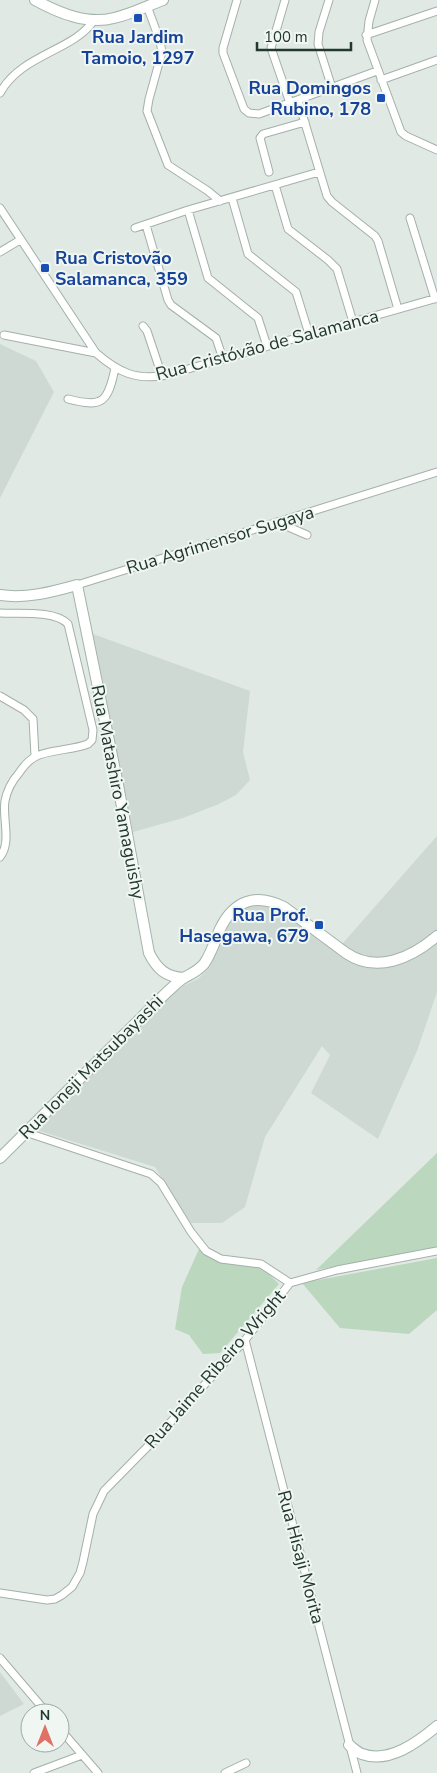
<svg xmlns="http://www.w3.org/2000/svg" width="437" height="1773" font-family="'Nunito Sans',sans-serif">
	<style>
		.built { fill: #cfd9d3 }
		.green { fill: #bbd8be }
		.lines { fill: none; stroke-linecap: round; stroke-linejoin: round }
		.street-casing { stroke: #a4b0aa; stroke-width: 9 }
		.secondary-casing { stroke: #a1b4aa; stroke-width: 12 }
		.street { stroke: #fff; stroke-width: 7 }
		.secondary { stroke: #fff; stroke-width: 10 }
		.transit-dot { fill: #1a4fb4; stroke: #f0f6f2; stroke-width: 2 }
		.labels { text-anchor: middle; dominant-baseline: central; stroke-width: 4; stroke-linejoin: round; paint-order: stroke }
		.transit-label { font-size: 18px; font-weight: bold; fill: #164399; stroke: #f0f6f2; text-anchor: end }
		.street-label { font-size: 18px; fill: #23382f; stroke: #f0f6f2 }
	</style>
	<rect width="100%" height="100%" fill="#e0e9e4"/>
	<path class="built" d="M 0,344 L 36,361 L 54,392 L 0,498 Z
		M 93,634 L 250,691 L 243,752 L 250,780 L 236,795 L 219,804 L 183,818 L 133,832 Z
		M 437,836 L 437,992 L 417,1051 L 378,1139 L 311,1093 L 330,1055 L 322,1046 L 265,1137 L 245,1207 L 222,1223 L 191,1223 L 155,1167 L 33,1129 L 172,991 L 198,979 L 210,967 L 224,929 L 231,919 L 239,913 L 250,906 L 261,904 L 276,908 L 336,951 Z
		M 0,1672 L 24,1704 L 0,1716 Z"/>
	<path class="green" d="M 437,1153 L 437,1247 L 316,1270 Z
		M 199,1249 L 263,1268 L 279,1284 L 220,1353 L 203,1354 L 189,1335 L 175,1329 L 182,1287 Z
		M 437,1258 L 437,1310 L 409,1334 L 340,1328 L 302,1283 Z"/>
	<g class="lines">
		<defs>
			<path id="street" d="M 237,0 L 223,48 L 223,53 L 244,109 L 249,113 L 259,114 L 377,71
				M 285,0 L 271,48 L 290,103
				M 329,0 L 319,32 L 318,44 L 332,88
				M 375,0 L 369,21 L 367,40 L 401,132 L 406,136 L 437,150
				M 147,6 L 160,41 L 162,52 L 149,99 L 147,111 L 168,165 L 208,191 L 220,201
				M 366,35 L 437,11
				M 381,80 L 437,60
				M 0,93 C 21,54 74,51 94,20
				M 298,100 L 327,196 L 332,202 L 375,236 L 378,241 L 398,309
				M 269,172 L 260,138 L 263,134 L 305,122
				M 275,185 L 288,229 L 328,260 L 337,269 L 353,322
				M 232,198 L 248,254 L 296,292 L 309,334
				M 0,208 L 96,353 C 118,372 136,381 167,375 L 437,298
				M 188,210 L 208,278 L 258,318 L 267,346
				M 410,218 L 435,299
				M 146,225 L 168,300 L 171,305 L 216,338 L 223,359
				M 135,228 L 188,210 L 319,172
				M 0,252 L 20,240
				M 143,326 L 147,331 L 162,376
				M 4,335 L 96,353
				M 68,399 C 102,408 108,403 115,368
				M 277,522 L 307,535
				M 77,585 L 437,472
				M 0,613 C 19,614 55,610 68,624 L 93,730 L 92,740 L 88,744 C 73,750 46,750 35,757 C 29,760 23,767 19,773 C 12,781 7,790 5,801 C 2,818 12,842 0,857
				M 0,696 L 24,710 L 33,719 L 35,756
				M 25,1132 L 151,1174 L 161,1183 L 191,1232 L 206,1251 L 221,1259 L 261,1264 L 290,1283
				M 290,1283 L 337,1270 L 437,1251
				M 245,1340 L 357,1773
				M 0,1593 L 47,1600 L 55,1599 L 62,1595 L 72,1587 L 80,1573 L 83,1562 L 93,1514 L 104,1491 L 158,1436 L 245,1340 L 290,1283
				M 0,1658 L 47,1713
				M 60,1729 L 98,1773
				M 34,1773 L 82,1755
				M 225,1773 L 246,1763"/>
			<path id="secondary" d="M 35,0 C 59,13 87,25 114,18 C 131,14 147,6 163,0
				M 0,595 C 26,599 52,592 77,585 L 118,785 L 149,953 C 157,969 166,977 184,978
				M 0,1158 L 167,992 C 172,988 176,983 182,979 C 190,974 197,972 204,964 C 211,954 215,941 220,929 C 234,900 256,893 284,907 L 346,953 C 377,974 411,958 437,936
				M 349,1745 C 353,1748 357,1752 362,1754 C 389,1764 418,1742 437,1726"/>
		</defs>
		<use href="#street" class="street-casing"/>
		<use href="#secondary" class="secondary-casing"/>
		<use href="#street" class="street"/>
		<use href="#secondary" class="secondary"/>
	</g>
	<g class="transit-dot">
		<rect x="133" y="13" width="10" height="10" rx="2.5"/>
		<rect x="376" y="93" width="10" height="10" rx="2.5"/>
		<rect x="40" y="263" width="10" height="10" rx="2.5"/>
		<rect x="314" y="920" width="10" height="10" rx="2.5"/>
	</g>
	<g class="labels">
		<g class="transit-label">
			<text x="138" y="37" text-anchor="middle">Rua Jardim<tspan x="138" dy="21">Tamoio, 1297</tspan></text>
			<text x="371" y="88">Rua Domingos<tspan x="371" dy="21">Rubino, 178</tspan></text>
			<text x="55" y="258" text-anchor="start">Rua Cristovão<tspan x="55" dy="21">Salamanca, 359</tspan></text>
			<text x="309" y="915">Rua Prof.<tspan x="309" dy="21">Hasegawa, 679</tspan></text>
		</g>
		<g class="street-label">
			<text transform="translate(267 345) rotate(-15)">Rua Cristóvão de Salamanca</text>
			<text transform="translate(220 540) rotate(-17)">Rua Agrimensor Sugaya</text>
			<text transform="translate(118 792) rotate(79)">Rua Matashiro Yamaguishy</text>
			<text transform="translate(91 1067) rotate(-45)">Rua Ioneji Matsubayashi</text>
			<text transform="translate(215 1369) rotate(-49)">Rua Jaime Ribeiro Wright</text>
			<text transform="translate(301 1557) rotate(75)">Rua Hisaji Morita</text>
		</g>
	</g>
	<g transform="translate(45 1728)"><circle r="24" fill="#f0f6f2" stroke="#9eaaa4"/>
	<path d="M0-4L9 19L0 12L-9 19Z" fill="#e17066"/>
	<text y="-8" font-size="14" font-weight="bold" text-anchor="middle" fill="#23382f">N</text>
	</g>
	<path d="M257 42v8h94v-8" fill="none" stroke="#23382f" stroke-width="2.5"/>
	<text x="264" y="42" font-size="15" fill="#23382f" stroke="#f0f6f2" stroke-width="4" paint-order="stroke">100 m</text>
</svg>
